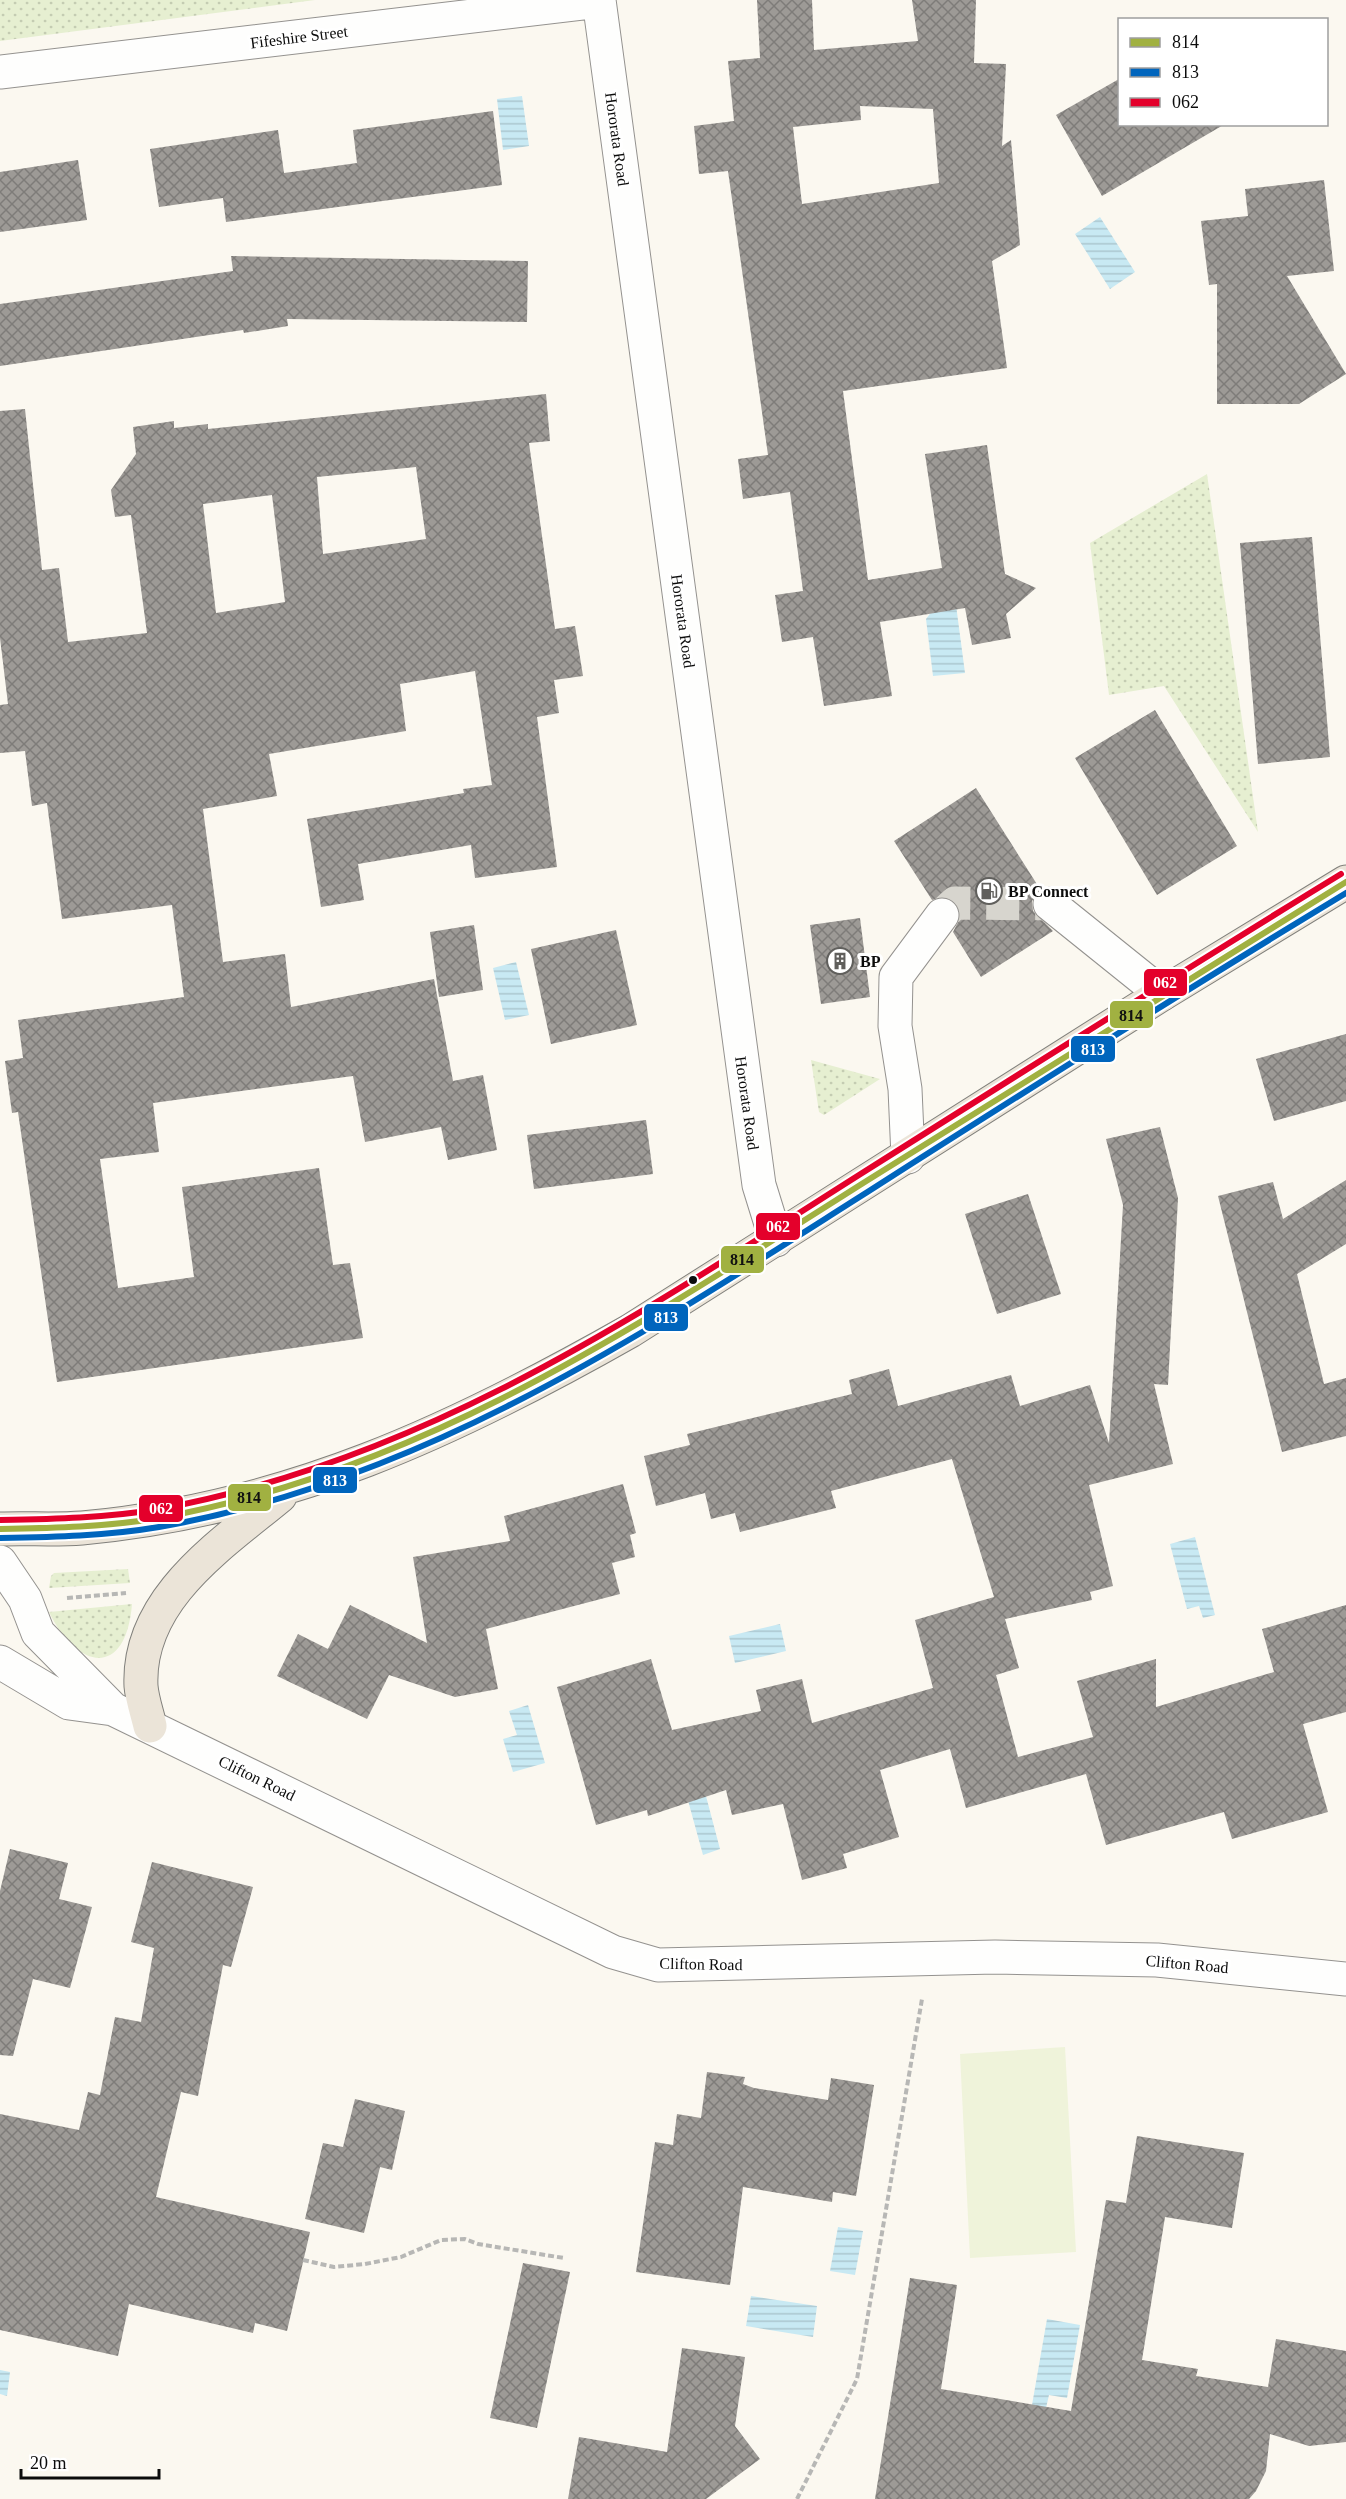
<svg xmlns="http://www.w3.org/2000/svg" width="1346" height="2499" font-family="Georgia,serif">
	<style>
		.grass { fill: url(#grass-dots) }
		.pitch { fill: #eff3da }
		.water { fill: url(#water-rules) }
		.building { fill: url(#building-cross-hatch); fill-rule: evenodd }
		.lines { fill: none; stroke-linecap: round; stroke-linejoin: round }
		.minor-tunnel { stroke: #d7d5ce; stroke-width: 33; stroke-dasharray: 33 16; stroke-linecap: butt }
		.minor-casing { stroke: #94928f; stroke-width: 35 }
		.major-casing { stroke: #81807c; stroke-width: 35 }
		.path { stroke: #b7b7b5; stroke-width: 4; stroke-dasharray: 6 3; stroke-linecap: butt }
		.minor { stroke: #fefefd; stroke-width: 33 }
		.major { stroke: #ebe4d8; stroke-width: 33 }
		.bus-1-casing { stroke: #fff; stroke-width: 10 }
		.bus-2-casing { stroke: #fff; stroke-width: 10 }
		.bus-3-casing { stroke: #fff; stroke-width: 10 }
		.bus-1 { stroke: #a1b141; stroke-width: 6 }
		.bus-2 { stroke: #0065bd; stroke-width: 6 }
		.bus-3 { stroke: #e4002b; stroke-width: 6 }
		.bus-dot { fill: #0c0c0c; stroke: #fff; stroke-width: 2 }
		.labels { text-anchor: middle; dominant-baseline: central; stroke-width: 6; stroke-linejoin: round; paint-order: stroke }
		.street-label { font-size: 16px; fill: #0c0c0c; stroke: #fff }
		.poi-label { font-size: 16px; font-weight: bold; fill: #0c0c0c; stroke: #fff; text-anchor: start }
		.line-badge { stroke: #fff; stroke-width: 2 }
		.badge-label { font-size: 16px; text-anchor: middle; font-weight: bold; fill: #fff }
		.pale-badge-label { font-size: 16px; text-anchor: middle; font-weight: bold; fill: #111 }
	</style>
	<defs>
		<pattern id="grass-dots" width="8" height="8" patternUnits="userSpaceOnUse" patternTransform="scale(1.5)"><rect width="8" height="8" fill="#e6efd1"/><path d="M2 2h.1M6 6h.1" fill="none" stroke="#c4ccb2" stroke-width="1.8" stroke-linecap="round"/></pattern>
		<pattern id="water-rules" width="6" height="5" patternUnits="userSpaceOnUse" patternTransform="scale(1.5)"><rect width="6" height="5" fill="#c8e9f3"/><path d="M0 2.5h6" fill="none" stroke="#abc7cf"/></pattern>
		<pattern id="building-cross-hatch" width="8" height="8" patternUnits="userSpaceOnUse" patternTransform="scale(1.5)"><rect width="8" height="8" fill="#9d9a96"/><path d="M0 0l8 8M0 8l8-8" fill="none" stroke="#7e7c79"/></pattern>
	</defs>
	<rect width="100%" height="100%" fill="#fbf8f0"/>
	<path class="grass" d="M 0,0 L 315,0 L 0,41 Z
		M 1207,474 L 1258,832 L 1164,686 L 1109,695 L 1090,543 Z
		M 811,1060 L 880,1079 L 824,1115 L 819,1112 Z
		M 128,1569 L 130,1583 L 49,1588 L 51,1576 L 54,1573 Z
		M 132,1604 C 126,1679 77,1670 49,1612 Z"/>
	<path class="pitch" d="M 1065,2047 L 1076,2252 L 970,2258 L 960,2054 Z"/>
	<path class="water" d="M 522,96 L 529,146 L 503,150 L 497,99 Z
		M 1100,217 L 1135,272 L 1110,289 L 1075,234 Z
		M 956,605 L 965,673 L 933,676 L 926,619 L 935,607 Z
		M 516,962 L 529,1015 L 505,1020 L 493,968 Z
		M 1195,1537 L 1215,1615 L 1203,1618 L 1199,1606 L 1187,1609 L 1170,1544 Z
		M 780,1624 L 786,1651 L 735,1663 L 729,1636 Z
		M 528,1705 L 545,1763 L 513,1772 L 503,1739 L 517,1735 L 509,1711 Z
		M 702,1781 L 720,1849 L 703,1855 L 684,1786 Z
		M 838,2227 L 863,2231 L 855,2275 L 830,2271 Z
		M 751,2296 L 817,2306 L 813,2337 L 746,2326 Z
		M 1047,2319 L 1080,2325 L 1067,2398 L 1049,2395 L 1046,2408 L 1032,2405 Z
		M 0,2370 L 10,2372 L 7,2396 L 0,2394 Z"/>
	<path class="building" d="M 757,0 L 812,0 L 814,50 L 918,41 L 912,0 L 976,0 L 974,63 L 1006,64 L 1002,146 L 1011,140 L 1020,245 L 992,261 L 1007,368 L 843,391 L 868,580 L 942,568 L 925,454 L 987,445 L 1005,574 L 1036,588 L 1006,614 L 1011,638 L 972,645 L 965,608 L 880,622 L 892,696 L 824,706 L 813,637 L 782,642 L 775,595 L 803,591 L 790,492 L 743,499 L 738,459 L 768,455 L 728,171 L 699,174 L 694,126 L 734,121 L 728,61 L 760,58 ZM 860,106 L 933,109 L 939,183 L 802,204 L 793,127 L 861,120 Z
		M 1119,79 L 1119,124 L 1225,124 L 1102,196 L 1056,115 Z
		M 493,111 L 502,185 L 226,222 L 223,198 L 159,207 L 150,149 L 278,130 L 284,173 L 357,163 L 353,130 Z
		M 78,160 L 87,220 L 0,232 L 0,172 Z
		M 1324,180 L 1334,271 L 1287,276 L 1346,374 L 1299,404 L 1217,404 L 1217,284 L 1209,285 L 1201,221 L 1248,216 L 1245,189 Z
		M 231,256 L 528,261 L 527,322 L 287,319 L 288,326 L 244,333 L 243,330 L 0,366 L 0,304 L 233,271 Z
		M 546,394 L 550,441 L 529,443 L 555,629 L 575,626 L 583,676 L 554,680 L 559,713 L 537,717 L 557,867 L 475,878 L 471,845 L 358,864 L 364,900 L 321,907 L 307,819 L 464,793 L 463,789 L 492,785 L 475,671 L 400,684 L 406,731 L 269,754 L 277,796 L 203,809 L 223,962 L 285,954 L 291,1007 L 434,979 L 453,1081 L 483,1075 L 497,1150 L 448,1160 L 441,1127 L 365,1142 L 353,1076 L 153,1103 L 159,1152 L 100,1159 L 118,1288 L 194,1277 L 182,1187 L 319,1168 L 333,1265 L 350,1263 L 363,1338 L 57,1382 L 18,1112 L 12,1113 L 5,1061 L 23,1058 L 18,1020 L 184,997 L 172,905 L 62,919 L 47,803 L 32,806 L 25,751 L 0,753 L 0,705 L 8,704 L 0,638 L 0,411 L 25,409 L 42,570 L 59,568 L 68,642 L 147,633 L 131,515 L 115,517 L 111,490 L 136,454 L 133,427 L 174,421 L 174,428 L 208,424 L 208,429 ZM 416,467 L 426,539 L 323,554 L 317,477 ZM 272,495 L 285,602 L 216,613 L 203,504 Z
		M 1312,537 L 1330,757 L 1258,764 L 1240,543 Z
		M 1155,710 L 1237,846 L 1157,895 L 1075,758 Z
		M 976,788 L 1040,889 L 1032,901 L 1033,911 L 1053,931 L 981,977 L 953,932 L 960,918 L 959,907 L 953,900 L 945,897 L 932,900 L 894,841 Z
		M 860,918 L 870,997 L 821,1004 L 810,925 Z
		M 474,925 L 483,990 L 439,997 L 430,932 Z
		M 616,930 L 637,1025 L 551,1044 L 531,949 Z
		M 1346,1034 L 1346,1101 L 1274,1121 L 1256,1059 Z
		M 646,1120 L 653,1174 L 534,1189 L 527,1135 Z
		M 1160,1127 L 1178,1198 L 1168,1385 L 1154,1384 L 1173,1464 L 1089,1485 L 1113,1586 L 1090,1592 L 1092,1600 L 1005,1619 L 1019,1668 L 996,1675 L 1018,1757 L 1093,1737 L 1077,1681 L 1156,1659 L 1156,1707 L 1274,1672 L 1262,1629 L 1346,1605 L 1346,1712 L 1303,1724 L 1328,1812 L 1232,1839 L 1224,1812 L 1106,1845 L 1086,1774 L 966,1808 L 950,1749 L 880,1770 L 899,1837 L 843,1854 L 847,1868 L 802,1880 L 783,1804 L 732,1815 L 726,1790 L 648,1816 L 647,1810 L 596,1825 L 557,1687 L 651,1659 L 672,1730 L 761,1711 L 756,1690 L 802,1679 L 812,1723 L 933,1688 L 915,1620 L 994,1597 L 952,1459 L 831,1491 L 836,1508 L 740,1532 L 735,1513 L 711,1519 L 705,1493 L 656,1506 L 644,1456 L 690,1445 L 687,1434 L 852,1394 L 849,1380 L 889,1369 L 898,1406 L 1011,1375 L 1020,1406 L 1090,1385 L 1109,1443 L 1123,1205 L 1106,1139 Z
		M 1346,1180 L 1346,1244 L 1297,1274 L 1324,1384 L 1346,1378 L 1346,1436 L 1282,1452 L 1218,1196 L 1273,1182 L 1283,1219 Z
		M 1028,1194 L 1061,1294 L 997,1314 L 965,1214 Z
		M 623,1484 L 636,1533 L 630,1535 L 635,1557 L 612,1563 L 620,1594 L 486,1629 L 498,1689 L 455,1697 L 389,1675 L 367,1719 L 277,1676 L 298,1634 L 328,1649 L 350,1605 L 427,1643 L 413,1557 L 510,1541 L 504,1516 Z
		M 10,1849 L 68,1863 L 59,1899 L 92,1907 L 70,1988 L 33,1979 L 13,2056 L 0,2055 L 0,1891 Z
		M 152,1862 L 253,1887 L 231,1967 L 223,1965 L 198,2096 L 181,2092 L 156,2197 L 310,2232 L 287,2331 L 255,2323 L 253,2333 L 129,2304 L 118,2356 L 0,2330 L 0,2114 L 79,2130 L 88,2092 L 100,2095 L 115,2017 L 141,2022 L 154,1948 L 131,1942 Z
		M 707,2072 L 745,2077 L 743,2084 L 754,2088 L 828,2100 L 831,2078 L 874,2085 L 856,2196 L 833,2192 L 832,2202 L 743,2187 L 730,2285 L 636,2272 L 655,2142 L 673,2145 L 677,2114 L 701,2118 Z
		M 355,2099 L 405,2111 L 392,2170 L 380,2167 L 364,2233 L 305,2219 L 323,2143 L 343,2147 Z
		M 1137,2136 L 1244,2153 L 1232,2228 L 1165,2217 L 1142,2360 L 1198,2369 L 1196,2376 L 1268,2387 L 1276,2339 L 1346,2351 L 1346,2442 L 1309,2446 L 1270,2434 L 1266,2471 L 1256,2491 L 1249,2499 L 875,2499 L 910,2278 L 957,2285 L 941,2389 L 1071,2411 L 1106,2200 L 1126,2203 Z
		M 523,2263 L 570,2272 L 537,2428 L 490,2418 Z
		M 682,2348 L 745,2357 L 735,2426 L 760,2459 L 706,2499 L 568,2499 L 579,2437 L 667,2452 Z"/>
	<g class="lines">
		<path class="minor-tunnel" d="M 942,915 L 955,903 L 1050,904"/>
		<defs>
			<path id="minor" d="M 599,0 L 759,1185 L 776,1240
				M 0,72 L 599,1
				M 1050,904 L 1162,994
				M 908,1157 L 905,1089 L 895,1026 L 896,977 L 942,915
				M 0,1562 L 25,1599 L 38,1633 L 113,1709
				M 0,1662 L 69,1703 L 113,1709 L 613,1952 L 658,1965 L 995,1957 L 1157,1960 L 1346,1979"/>
			<path id="major" d="M 0,1529 C 27,1528 55,1530 82,1528 C 287,1509 454,1431 630,1331 L 1162,994 L 1346,882
				M 150,1726 C 147,1713 142,1699 141,1686 C 137,1599 221,1545 280,1496"/>
		</defs>
		<use href="#minor" class="minor-casing"/>
		<use href="#major" class="major-casing"/>
		<path class="path" d="M 67,1598 L 126,1593
			M 303,2260 L 334,2267 L 365,2264 L 401,2257 L 441,2240 L 465,2239 L 478,2244 L 564,2258
			M 797,2499 L 857,2379 L 922,1999"/>
		<use href="#minor" class="minor"/>
		<use href="#major" class="major"/>
		<defs>
			<path id="bus-1" d="M 0,1529 C 54,1528 106,1527 159,1518 C 427,1470 643,1322 868,1180 C 1027,1080 1186,980 1346,882"/>
			<path id="bus-2" d="M 0,1538 C 54,1537 106,1536 159,1527 C 425,1481 646,1332 869,1191 C 1027,1090 1186,990 1346,893"/>
			<path id="bus-3" d="M 0,1520 C 54,1519 106,1518 159,1509 C 425,1460 635,1317 859,1175 C 1019,1074 1179,973 1341,874"/>
		</defs>
		<use href="#bus-1" class="bus-1-casing"/>
		<use href="#bus-2" class="bus-2-casing"/>
		<use href="#bus-3" class="bus-3-casing"/>
		<use href="#bus-1" class="bus-1"/>
		<use href="#bus-2" class="bus-2"/>
		<use href="#bus-3" class="bus-3"/>
	</g>
	<defs>
		<symbol id="fuel-ring" viewBox="-11 -11 22 22"><circle r="9.5" fill="#fff" stroke="#605f5c" stroke-width="1.5"/><path d="M-5.5-6h7V0h2V4h1.3V-2.5L3-4.5l.8-.8L6-3V5H2.5V1h-1V6h-7ZM-4.2-4.7v3.2H.2V-4.7Z" fill="#605f5c"/></symbol>
		<symbol id="building-ring" viewBox="-11 -11 22 22"><circle r="9.5" fill="#fff" stroke="#605f5c" stroke-width="1.5"/><path d="M-4-6H4V6H1V3H-1V6H-4ZM-2.5-4.3h1.7v1.8h-1.7ZM.8-4.3h1.7v1.8H.8ZM-2.5-1h1.7V.8h-1.7ZM.8-1h1.7V.8H.8Z" fill="#605f5c"/></symbol>
	</defs>
	<g fill-rule="evenodd">
		<use href="#fuel-ring" x="974" y="876" width="30" height="30"/>
		<use href="#building-ring" x="825" y="946" width="30" height="30"/>
	</g>
	<circle class="bus-dot" cx="693" cy="1280" r="5"/>
	<g class="labels">
		<g class="street-label">
			<text transform="translate(299 37) rotate(-7)">Fifeshire Street</text>
			<text transform="translate(617 139) rotate(82)">Hororata Road</text>
			<text transform="translate(683 621) rotate(82)">Hororata Road</text>
			<text transform="translate(747 1103) rotate(82)">Hororata Road</text>
			<text transform="translate(257 1778) rotate(26)">Clifton Road</text>
			<text transform="translate(701 1964) rotate(1)">Clifton Road</text>
			<text transform="translate(1187 1964) rotate(5)">Clifton Road</text>
		</g>
		<g class="poi-label">
			<text x="1008" y="891">BP Connect</text>
			<text x="860" y="961">BP</text>
		</g>
	</g>
	<g class="line-badge">
		<rect x="1143" y="968" width="45" height="29" rx="6" fill="#e4002b"/>
		<rect x="1109" y="1000" width="45" height="29" rx="6" fill="#a1b141"/>
		<rect x="1070" y="1035" width="46" height="28" rx="6" fill="#0065bd"/>
		<rect x="755" y="1212" width="46" height="29" rx="6" fill="#e4002b"/>
		<rect x="720" y="1245" width="45" height="29" rx="6" fill="#a1b141"/>
		<rect x="643" y="1303" width="46" height="29" rx="6" fill="#0065bd"/>
		<rect x="312" y="1466" width="46" height="28" rx="6" fill="#0065bd"/>
		<rect x="227" y="1483" width="45" height="29" rx="6" fill="#a1b141"/>
		<rect x="138" y="1494" width="46" height="29" rx="6" fill="#e4002b"/>
	</g>
	<g class="badge-label">
		<text x="1165" y="988">062</text>
		<text x="1093" y="1055">813</text>
		<text x="778" y="1232">062</text>
		<text x="666" y="1323">813</text>
		<text x="335" y="1486">813</text>
		<text x="161" y="1514">062</text>
	</g>
	<g class="pale-badge-label">
		<text x="1131" y="1021">814</text>
		<text x="742" y="1265">814</text>
		<text x="249" y="1503">814</text>
	</g>
	<rect x="1118" y="18" width="210" height="108" fill="#ffffff" stroke="#9e9e9e" stroke-width="1.5"/>
	<rect x="1130" y="38" width="30" height="9" fill="#a1b141" stroke="#9e9e9e" stroke-width="1.5"/>
	<text x="1172" y="48" font-size="18" fill="#0c0c0c">814</text>
	<rect x="1130" y="68" width="30" height="9" fill="#0065bd" stroke="#9e9e9e" stroke-width="1.5"/>
	<text x="1172" y="78" font-size="18" fill="#0c0c0c">813</text>
	<rect x="1130" y="98" width="30" height="9" fill="#e4002b" stroke="#9e9e9e" stroke-width="1.5"/>
	<text x="1172" y="108" font-size="18" fill="#0c0c0c">062</text>
	<path d="M21 2469v9h138v-9" fill="none" stroke="#0c0c0c" stroke-width="3"/>
	<text x="30" y="2469" font-size="18" fill="#0c0c0c" stroke="#ffffff" stroke-width="4.5" paint-order="stroke">20 m</text>
</svg>
